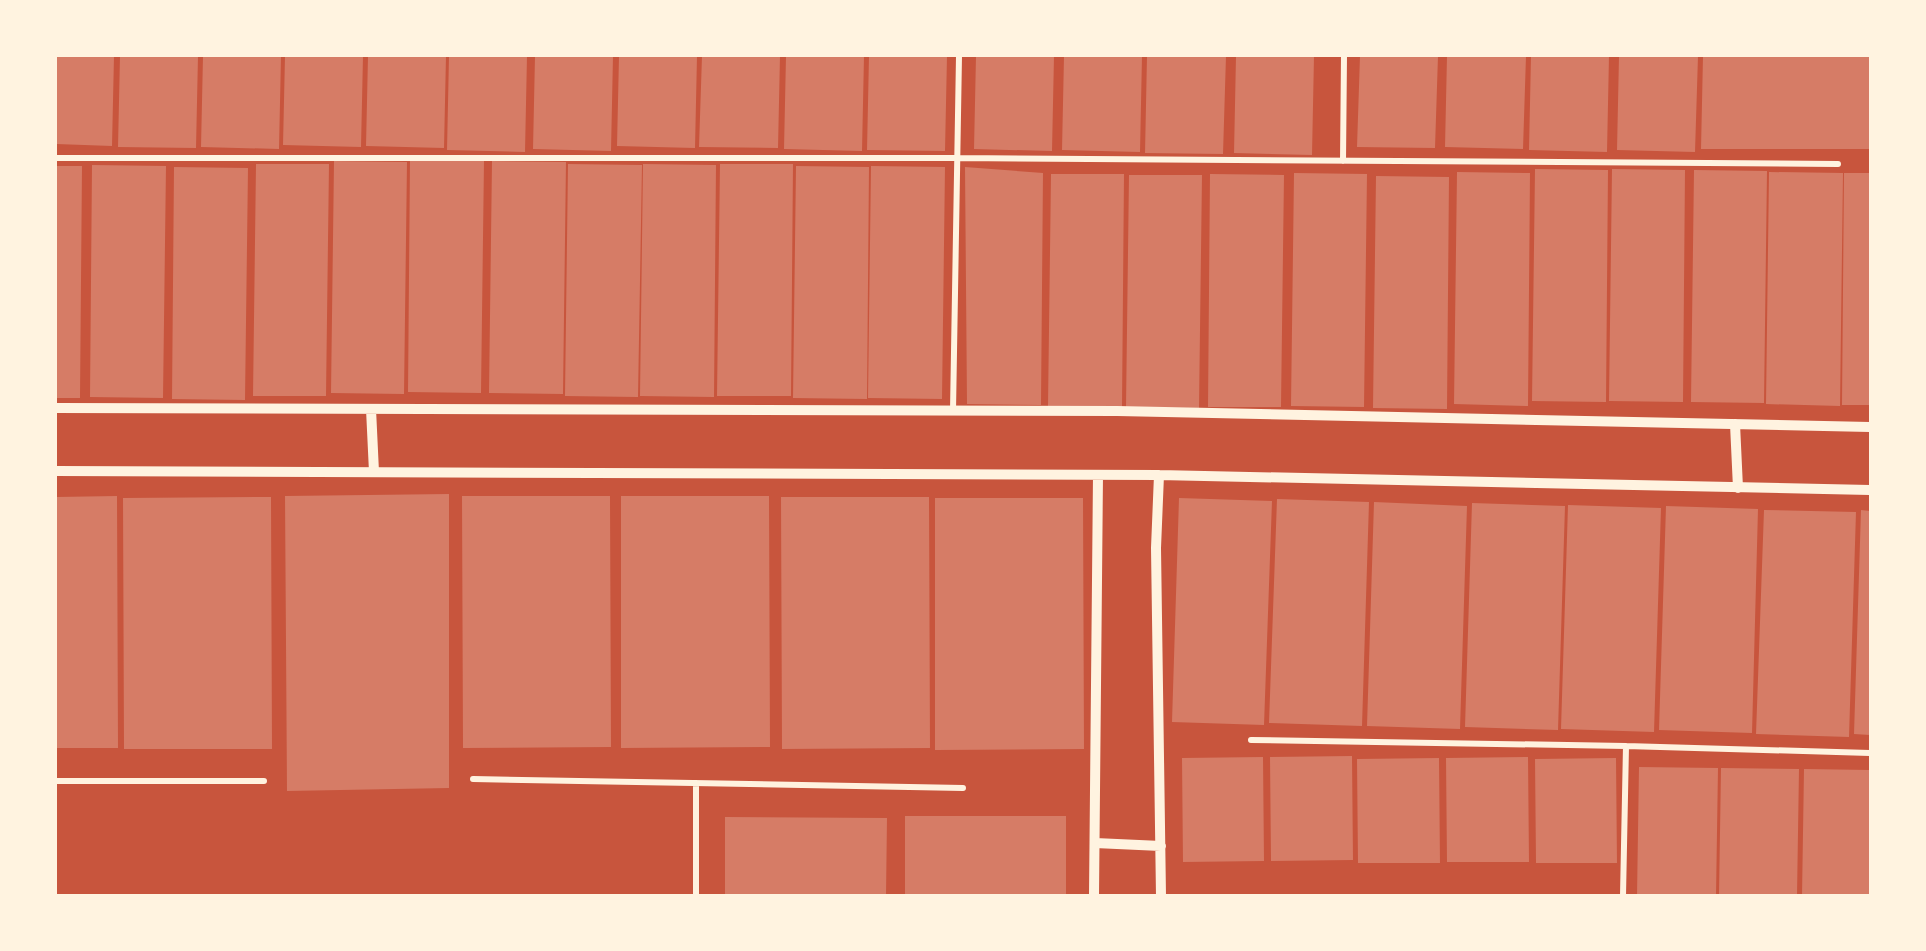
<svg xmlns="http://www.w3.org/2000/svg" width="1926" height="951" font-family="Montserrat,sans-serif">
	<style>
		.building { fill: #d67c66 }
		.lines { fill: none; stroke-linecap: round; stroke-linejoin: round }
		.minor { stroke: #fff3e0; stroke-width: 6 }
		.tertiary { stroke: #fff3e0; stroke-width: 10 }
	</style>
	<rect width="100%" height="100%" fill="#c8553d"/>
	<path class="building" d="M 56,56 L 114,56 L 112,146 L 56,144 Z
		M 120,56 L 198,56 L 196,148 L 118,147 Z
		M 203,56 L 281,56 L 279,149 L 201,147 Z
		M 285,56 L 363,56 L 361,147 L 283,145 Z
		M 368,56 L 446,56 L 444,148 L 366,146 Z
		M 449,56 L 527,56 L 525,152 L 447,150 Z
		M 535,56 L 613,56 L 611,151 L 533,149 Z
		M 619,56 L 697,56 L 695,148 L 617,146 Z
		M 702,56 L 780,56 L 778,148 L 699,147 Z
		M 786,56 L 864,56 L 862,151 L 784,149 Z
		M 869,56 L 947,56 L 945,151 L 867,150 Z
		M 976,56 L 1054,56 L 1052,151 L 974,149 Z
		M 1064,56 L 1142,56 L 1140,152 L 1062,150 Z
		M 1147,56 L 1226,56 L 1223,154 L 1145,153 Z
		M 1236,56 L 1314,56 L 1312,155 L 1234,153 Z
		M 1360,56 L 1438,56 L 1435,148 L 1357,147 Z
		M 1447,56 L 1526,56 L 1523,149 L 1445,147 Z
		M 1531,56 L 1609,56 L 1607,152 L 1529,150 Z
		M 1619,56 L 1698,56 L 1695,152 L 1617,150 Z
		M 1703,56 L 1870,56 L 1870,149 L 1701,149 Z
		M 410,160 L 484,161 L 481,393 L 408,392 Z
		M 334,161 L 407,162 L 404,394 L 331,393 Z
		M 492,161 L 566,162 L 563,394 L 489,393 Z
		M 256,164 L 329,164 L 326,396 L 253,396 Z
		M 568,164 L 642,165 L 638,397 L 565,396 Z
		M 643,164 L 716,165 L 714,397 L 640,396 Z
		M 720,164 L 793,164 L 791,396 L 717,396 Z
		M 92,165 L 166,166 L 163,398 L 90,397 Z
		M 56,166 L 82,166 L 80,398 L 56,398 Z
		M 796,166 L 869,167 L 867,399 L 793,398 Z
		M 871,166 L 945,167 L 942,399 L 868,398 Z
		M 174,167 L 248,168 L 245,400 L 172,399 Z
		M 965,167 L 1043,173 L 1041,405 L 967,404 Z
		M 1535,169 L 1608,170 L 1606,402 L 1532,401 Z
		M 1612,169 L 1685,170 L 1683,402 L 1609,401 Z
		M 1694,170 L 1767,171 L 1764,403 L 1691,402 Z
		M 1457,172 L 1530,173 L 1528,406 L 1454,404 Z
		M 1769,172 L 1843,173 L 1840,406 L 1766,404 Z
		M 1294,173 L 1367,174 L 1364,407 L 1291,406 Z
		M 1844,173 L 1870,173 L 1870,405 L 1842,405 Z
		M 1051,174 L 1124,174 L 1122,407 L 1048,406 Z
		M 1210,174 L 1284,175 L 1281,407 L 1208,407 Z
		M 1129,175 L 1202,175 L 1199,408 L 1126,407 Z
		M 1376,176 L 1449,177 L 1447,409 L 1373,408 Z
		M 449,494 L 449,788 L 287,791 L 285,496 Z
		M 117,496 L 118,748 L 56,748 L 56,497 Z
		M 462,496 L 610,496 L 611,747 L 463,748 Z
		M 621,496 L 769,496 L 770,747 L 621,748 Z
		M 271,497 L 272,749 L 124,749 L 123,498 Z
		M 781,497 L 929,497 L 930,748 L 782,749 Z
		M 935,498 L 1083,498 L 1084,749 L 935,750 Z
		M 1179,498 L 1272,501 L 1264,725 L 1172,722 Z
		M 1277,499 L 1369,502 L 1362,726 L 1269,723 Z
		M 1374,502 L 1467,506 L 1460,729 L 1367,726 Z
		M 1472,503 L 1565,506 L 1558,730 L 1465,727 Z
		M 1568,505 L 1661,508 L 1654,732 L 1561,729 Z
		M 1666,506 L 1758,509 L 1752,733 L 1659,730 Z
		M 1764,510 L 1856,512 L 1849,737 L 1756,734 Z
		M 1861,510 L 1870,511 L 1870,735 L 1854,734 Z
		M 1352,756 L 1353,860 L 1271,861 L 1270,757 Z
		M 1263,757 L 1264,861 L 1183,862 L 1182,758 Z
		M 1528,757 L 1529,862 L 1447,862 L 1446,758 Z
		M 1439,758 L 1440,863 L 1358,863 L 1357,759 Z
		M 1616,758 L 1617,863 L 1536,863 L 1535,759 Z
		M 1639,767 L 1718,768 L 1716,896 L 1637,896 Z
		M 1721,768 L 1799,769 L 1797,896 L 1719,896 Z
		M 1804,769 L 1870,770 L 1870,896 L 1802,896 Z
		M 905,816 L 1066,816 L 1066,896 L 905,896 Z
		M 725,817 L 887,818 L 886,896 L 725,896 Z"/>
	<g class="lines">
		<path class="minor" d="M 56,158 L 958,158 L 1838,164
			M 1343,161 L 1344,56
			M 953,411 L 959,56
			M 1251,740 L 1626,746 L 1870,753
			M 473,779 L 963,788
			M 56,781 L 264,781
			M 696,783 L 696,896
			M 1623,896 L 1626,746"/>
		<path class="tertiary" d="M 56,408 L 1117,411 L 1870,427
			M 371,409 L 374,472
			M 1735,424 L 1738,488
			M 56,471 L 1159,475 L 1870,490
			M 1159,475 L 1156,548 L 1161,896
			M 1095,843 L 1161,846
			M 1094,896 L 1098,475"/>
	</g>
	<rect width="1926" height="951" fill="none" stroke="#fff3e0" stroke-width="114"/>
</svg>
